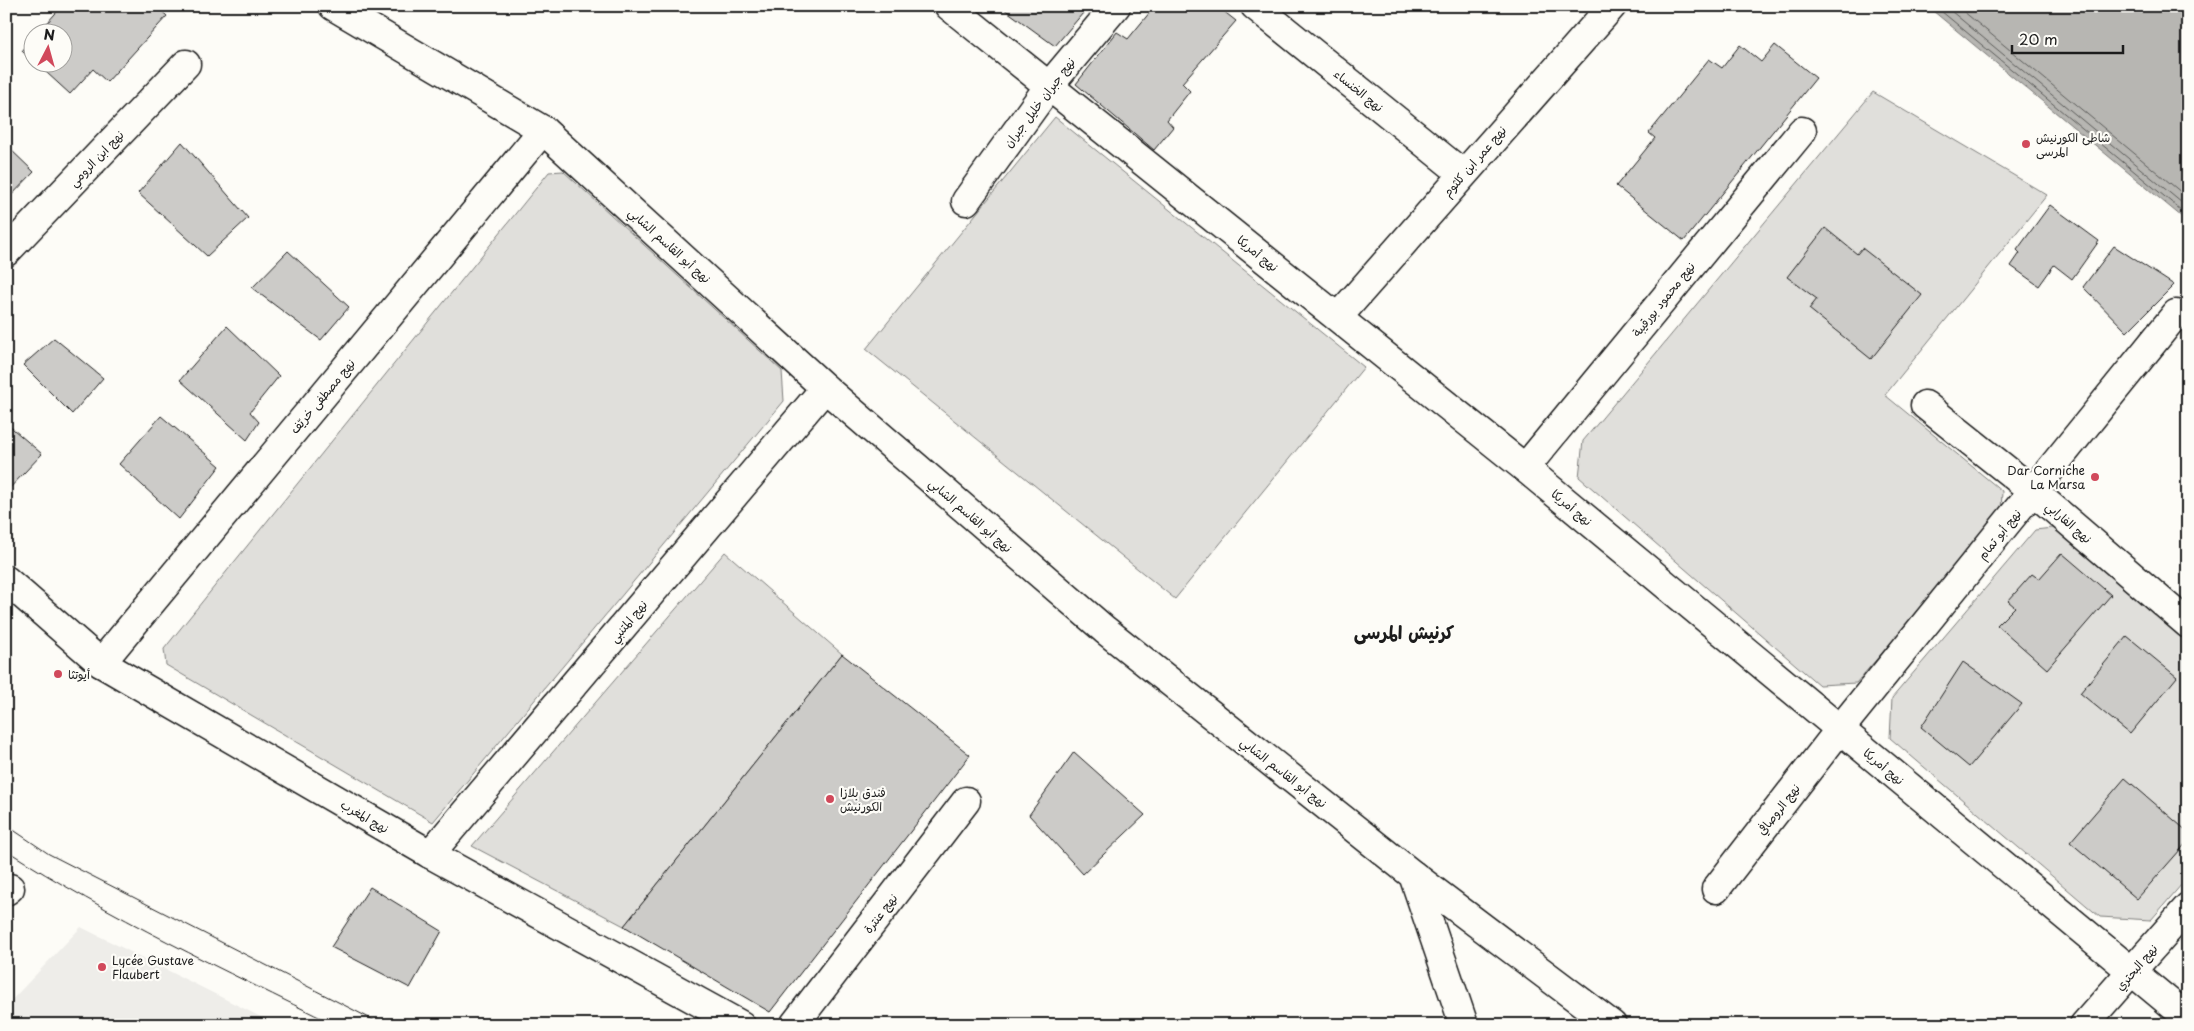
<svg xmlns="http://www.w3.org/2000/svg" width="2194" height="1031" font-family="'Playpen Sans','Playpen Sans Arabic',sans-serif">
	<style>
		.built { fill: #eeede9 }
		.green { fill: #e0dfdb; stroke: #7e7e7c }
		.water { fill: #b7b6b2; stroke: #797876 }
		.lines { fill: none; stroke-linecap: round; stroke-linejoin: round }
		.shore { stroke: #5a5a58; stroke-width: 1 }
		.building { fill: #cccbc8; stroke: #1c1c1c }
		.minor-casing { stroke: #1c1c1c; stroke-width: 31 }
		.tertiary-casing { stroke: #1c1c1c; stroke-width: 31 }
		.minor { stroke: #fdfcf7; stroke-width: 28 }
		.tertiary { stroke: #fdfcf7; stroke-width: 28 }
		.tram { stroke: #1c1c1c; stroke-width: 1 }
		.poi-dot { fill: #d1495b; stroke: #fdfcf7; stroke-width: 2 }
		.labels { text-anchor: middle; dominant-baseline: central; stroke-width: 4.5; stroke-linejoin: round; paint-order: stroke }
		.street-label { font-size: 12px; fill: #1c1c1c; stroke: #fdfcf7 }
		.poi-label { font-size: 12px; fill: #1c1c1c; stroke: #fdfcf7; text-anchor: start }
		.district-label { font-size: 18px; font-weight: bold; fill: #1c1c1c; stroke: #fdfcf7 }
	</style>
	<rect width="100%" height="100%" fill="#fdfcf7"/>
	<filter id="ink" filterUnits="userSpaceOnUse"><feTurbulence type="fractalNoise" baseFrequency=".02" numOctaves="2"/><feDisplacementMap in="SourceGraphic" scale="10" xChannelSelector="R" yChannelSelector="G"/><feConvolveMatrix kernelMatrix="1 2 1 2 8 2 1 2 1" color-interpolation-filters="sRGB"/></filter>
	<g filter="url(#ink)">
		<path class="built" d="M 81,927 L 277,1025 L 6,1025 L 6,1006 Z"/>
		<path class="green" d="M 1873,92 L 2047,195 L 1885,395 L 2002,491 L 2001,512 L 1928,600 L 1856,683 L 1819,685 L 1579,477 L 1583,441 Z
			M 1055,117 L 1364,367 L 1175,599 L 866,349 Z
			M 563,171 L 782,371 L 784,401 L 433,822 L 166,665 L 164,649 L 549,172 Z
			M 2061,527 L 2188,636 L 2188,877 L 2151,920 L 2100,917 L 1890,738 L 1892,698 L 2035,530 Z
			M 725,552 L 842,654 L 624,926 L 472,846 Z"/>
		<path class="water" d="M 1927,6 L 2188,6 L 2188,222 Z"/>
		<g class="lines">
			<path class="shore" d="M 1935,6 L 2188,216
				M 1945,6 L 2188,208
				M 1957,6 L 2188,198"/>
		</g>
		<path class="building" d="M 62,6 L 156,6 L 167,16 L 107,82 L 93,69 L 70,94 L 35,62 L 62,62 L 62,32 L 39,32 Z
			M 1000,6 L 1089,6 L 1055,46 Z
			M 1155,6 L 1217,6 L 1236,21 L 1182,83 L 1190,91 L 1167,120 L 1173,127 L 1154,150 L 1076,84 L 1117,32 L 1128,39 Z
			M 32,39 L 32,61 L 22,51 Z
			M 1740,45 L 1761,62 L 1775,45 L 1816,78 L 1684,241 L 1616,186 L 1655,138 L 1649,133 L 1709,59 L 1722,68 Z
			M 182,142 L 248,218 L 207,256 L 138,193 Z
			M 6,145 L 34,172 L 6,201 Z
			M 2050,205 L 2099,241 L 2072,279 L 2054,265 L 2039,286 L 2011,266 L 2020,253 L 2017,250 Z
			M 1825,228 L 1857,254 L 1862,248 L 1922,295 L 1871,359 L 1809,309 L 1817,299 L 1787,277 Z
			M 2114,246 L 2174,285 L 2127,332 L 2083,287 Z
			M 288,251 L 349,307 L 321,340 L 252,288 Z
			M 227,326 L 279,376 L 250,412 L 259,422 L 247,440 L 180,380 Z
			M 54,338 L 103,378 L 72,414 L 23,365 Z
			M 161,416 L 220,466 L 179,519 L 119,464 Z
			M 6,423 L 42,454 L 6,492 Z
			M 2062,553 L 2111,595 L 2047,669 L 1997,625 L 2015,607 L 2008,601 L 2032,574 L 2039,579 Z
			M 2127,636 L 2177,677 L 2130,734 L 2080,693 Z
			M 842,654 L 970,755 L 770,1012 L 624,926 Z
			M 1963,662 L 2022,704 L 1969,767 L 1921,727 Z
			M 1074,752 L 1145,815 L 1083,874 L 1029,815 Z
			M 2125,778 L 2188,832 L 2188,841 L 2137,899 L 2070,842 Z
			M 370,887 L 442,931 L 410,988 L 331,947 Z"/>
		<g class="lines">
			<defs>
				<path id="minor" d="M 949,6 L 1525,468 L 2188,1018
					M 1255,6 L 1463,174
					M 966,201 L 1049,86 L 1116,6
					M 6,252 L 186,64
					M 1338,317 L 1612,6
					M 1925,405 L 2033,491 L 2188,624
					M 1525,468 L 1802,131
					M 101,663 L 543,130
					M 430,854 L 825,388
					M 1413,875 L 1612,1025
					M 1716,889 L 1840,729 L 2176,314
					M 6,891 L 10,888
					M 794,1025 L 966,801
					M 2084,1025 L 2188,907"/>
				<path id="tertiary" d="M 333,6 L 543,130 L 825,388 L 1105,630 L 1413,875 L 1464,1025
					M 6,580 L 101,663 L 430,854 L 741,1025"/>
			</defs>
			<use href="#minor" class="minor-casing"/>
			<use href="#tertiary" class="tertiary-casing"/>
			<use href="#minor" class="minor"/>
			<use href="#tertiary" class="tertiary"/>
			<path class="tram" d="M 6,825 L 49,854 L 383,1025
				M 6,850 C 110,917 224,970 335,1025"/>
		</g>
	</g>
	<g class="poi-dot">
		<circle cx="2026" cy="144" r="5"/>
		<circle cx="2095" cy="477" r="5"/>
		<circle cx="58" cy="674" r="5"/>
		<circle cx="830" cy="799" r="5"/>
		<circle cx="102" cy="967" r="5"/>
	</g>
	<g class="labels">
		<g class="street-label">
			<text transform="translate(1359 90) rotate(39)">نهج الخنساء</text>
			<text transform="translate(1039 102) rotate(-53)">نهج جبران خليل جبران</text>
			<text transform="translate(96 158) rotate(-46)">نهج ابن الرومي</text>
			<text transform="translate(1474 161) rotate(-49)">نهج عمر ابن كلثوم</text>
			<text transform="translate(670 245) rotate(42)">نهج أبو القاسم الشابي</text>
			<text transform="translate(1258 253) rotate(39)">نهج أمريكا</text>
			<text transform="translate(1663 299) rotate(-51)">نهج محمود بورقيبة</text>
			<text transform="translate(322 396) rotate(-50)">نهج مصطفى خريّف</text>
			<text transform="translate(1572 507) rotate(40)">نهج أمريكا</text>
			<text transform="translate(971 515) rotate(41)">نهج أبو القاسم الشابي</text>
			<text transform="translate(2069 522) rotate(41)">نهج الفارابي</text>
			<text transform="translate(1999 534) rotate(-51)">نهج أبو تمام</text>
			<text transform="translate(628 621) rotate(-50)">نهج المتنبي</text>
			<text transform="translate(1884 766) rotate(40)">نهج أمريكا</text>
			<text transform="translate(1284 772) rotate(38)">نهج أبو القاسم الشابي</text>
			<text transform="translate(1778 809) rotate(-52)">نهج الروصافي</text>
			<text transform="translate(365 816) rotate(30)">نهج المغرب</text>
			<text transform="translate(880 913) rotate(-52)">نهج عنترة</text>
			<text transform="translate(2136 967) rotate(-49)">نهج البحتري</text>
		</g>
		<g class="poi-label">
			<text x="2036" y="137">شاطئ الكورنيش<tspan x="2036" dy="14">المرسى</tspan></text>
			<text x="2085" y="470" text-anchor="end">Dar Corniche<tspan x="2085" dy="14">La Marsa</tspan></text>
			<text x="68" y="674">أيوتثا</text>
			<text x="840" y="792">فندق بلازا<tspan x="840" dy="14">الكورنيش</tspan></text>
			<text x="112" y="960">Lycée Gustave<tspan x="112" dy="14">Flaubert</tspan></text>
		</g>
		<g class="district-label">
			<text x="1404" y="631">كرنيش المرسى</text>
		</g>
	</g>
	<rect width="2194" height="1031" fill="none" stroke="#fdfcf7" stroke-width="25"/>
	<rect x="12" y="12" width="2169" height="1006" fill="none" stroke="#1c1c1c" stroke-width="2" filter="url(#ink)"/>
	<g transform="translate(48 48) rotate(6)"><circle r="24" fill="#fdfcf7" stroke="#a3a29f"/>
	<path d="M0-4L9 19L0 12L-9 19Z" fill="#d1495b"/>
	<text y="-8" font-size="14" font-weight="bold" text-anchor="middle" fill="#1c1c1c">N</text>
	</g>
	<path d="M2012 45v8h111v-8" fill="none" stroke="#1c1c1c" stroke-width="2.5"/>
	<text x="2019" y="45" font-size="15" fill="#1c1c1c" stroke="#fdfcf7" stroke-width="4" paint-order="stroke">20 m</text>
</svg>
